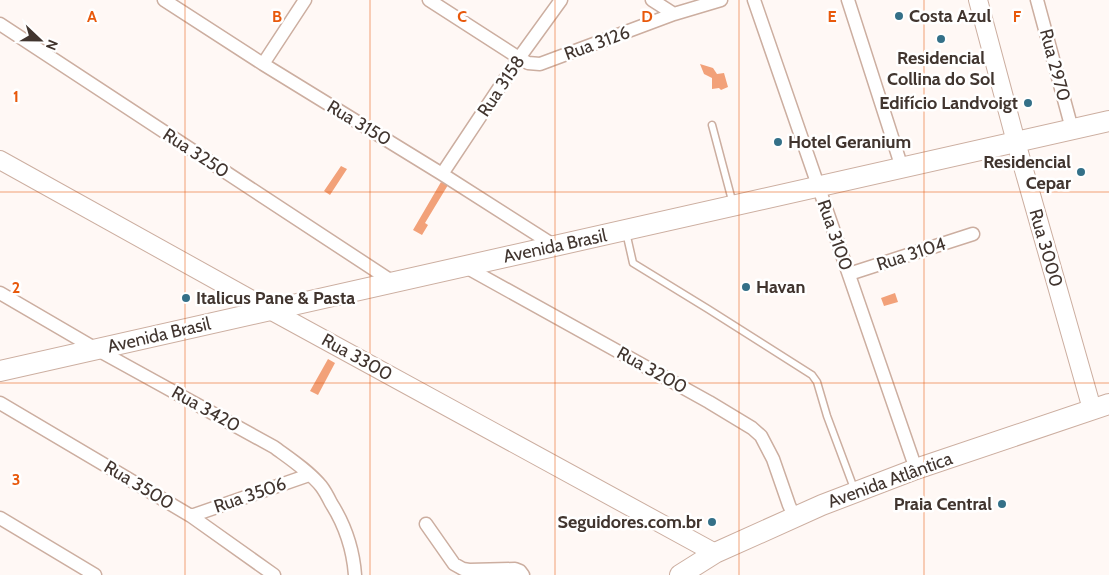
<svg xmlns="http://www.w3.org/2000/svg" width="1109" height="575" font-family="Cabin,sans-serif">
	<style>
		.water { fill: #f2a179 }
		.lines { fill: none; stroke-linecap: round; stroke-linejoin: round }
		.lane-casing { stroke: #ccaea0; stroke-width: 9 }
		.street-casing { stroke: #ccaea0; stroke-width: 15 }
		.secondary-casing { stroke: #ccaea0; stroke-width: 20 }
		.primary-casing { stroke: #ccaea0; stroke-width: 22 }
		.lane { stroke: #fff; stroke-width: 6 }
		.street { stroke: #fff; stroke-width: 12 }
		.secondary { stroke: #fff; stroke-width: 18 }
		.primary { stroke: #fff; stroke-width: 20 }
		.grid { fill: none; stroke: #e8590c; stroke-width: 1; stroke-opacity: 0.55 }
		.poi-dot { fill: #347088; stroke: #fff; stroke-width: 2 }
		.labels { text-anchor: middle; dominant-baseline: central; stroke-width: 5; stroke-linejoin: round; paint-order: stroke }
		.poi-label { font-size: 18px; font-weight: bold; fill: #41352f; stroke: #fff; text-anchor: start }
		.street-label { font-size: 18px; fill: #41352f; stroke: #fff }
		.grid-label { font-size: 16px; text-anchor: middle; font-weight: bold; fill: #e8590c; stroke: #fff; stroke-width: 5; stroke-linejoin: round; paint-order: stroke }
	</style>
	<rect width="100%" height="100%" fill="#fff8f5"/>
	<path class="water" d="M 700,64 L 713,68 L 717,74 L 724,73 L 728,87 L 721,90 L 719,88 L 712,89 L 712,78 L 704,74 Z
		M 341,166 L 347,169 L 330,195 L 324,191 Z
		M 441,182 L 448,185 L 425,223 L 428,225 L 422,235 L 413,230 Z
		M 895,293 L 898,302 L 884,306 L 881,298 Z
		M 328,359 L 335,363 L 318,395 L 310,391 Z"/>
	<g class="lines">
		<defs>
			<path id="lane" d="M 712,125 L 733,204
				M 626,232 L 633,263 L 708,309 L 812,375 L 817,382 L 827,416 L 855,491"/>
			<path id="street" d="M 164,0 L 263,64 L 442,174 L 555,246
				M 429,0 L 519,58 L 528,63 L 540,64 L 674,14 L 721,0
				M 652,0 L 674,14
				M 754,0 L 916,469
				M 848,0 L 902,168
				M 1037,0 L 1072,129
				M 0,24 L 393,282
				M 263,64 L 305,0
				M 442,174 L 519,58 L 561,0
				M 464,266 L 709,402 L 752,428 L 761,436 L 773,459 L 789,505 L 794,516
				M 849,274 L 973,234
				M 0,293 L 96,349 L 274,447 C 289,458 309,471 321,486 C 325,491 328,497 331,503 C 345,525 353,548 355,575
				M 0,403 L 191,516 L 274,575
				M 191,516 L 309,475
				M 0,518 L 95,575
				M 426,524 L 454,564 L 463,569 L 469,570 L 515,569 L 520,571 L 523,575"/>
			<path id="secondary" d="M 978,0 L 1016,142 L 1092,409
				M 0,160 L 270,310 L 715,553"/>
			<path id="primary" d="M 0,371 L 1109,121
				M 680,575 L 715,553 L 822,505 L 916,469 L 1109,404"/>
		</defs>
		<use href="#lane" class="lane-casing"/>
		<use href="#street" class="street-casing"/>
		<use href="#secondary" class="secondary-casing"/>
		<use href="#primary" class="primary-casing"/>
		<use href="#lane" class="lane"/>
		<use href="#street" class="street"/>
		<use href="#secondary" class="secondary"/>
		<use href="#primary" class="primary"/>
	</g>
	<path class="grid" d="M 185,0 L 185,575M 370,0 L 370,575M 555,0 L 555,575M 739,0 L 739,575M 924,0 L 924,575M 0,192 L 1109,192M 0,383 L 1109,383"/>
	<g class="poi-dot">
		<circle cx="899" cy="16" r="5"/>
		<circle cx="941" cy="39" r="5"/>
		<circle cx="1028" cy="103" r="5"/>
		<circle cx="778" cy="142" r="5"/>
		<circle cx="1081" cy="172" r="5"/>
		<circle cx="746" cy="287" r="5"/>
		<circle cx="186" cy="298" r="5"/>
		<circle cx="1002" cy="504" r="5"/>
		<circle cx="712" cy="522" r="5"/>
	</g>
	<g class="labels">
		<g class="poi-label">
			<text x="909" y="16">Costa Azul</text>
			<text x="941" y="58" text-anchor="middle">Residencial<tspan x="941" dy="21">Collina do Sol</tspan></text>
			<text x="1018" y="103" text-anchor="end">Edifício Landvoigt</text>
			<text x="788" y="142">Hotel Geranium</text>
			<text x="1071" y="162" text-anchor="end">Residencial<tspan x="1071" dy="21">Cepar</tspan></text>
			<text x="756" y="287">Havan</text>
			<text x="196" y="298">Italicus Pane &amp; Pasta</text>
			<text x="992" y="504" text-anchor="end">Praia Central</text>
			<text x="702" y="522" text-anchor="end">Seguidores.com.br</text>
		</g>
		<g class="street-label">
			<text transform="translate(597 43) rotate(-20)">Rua 3126</text>
			<text transform="translate(1055 65) rotate(75)">Rua 2970</text>
			<text transform="translate(501 86) rotate(-56)">Rua 3158</text>
			<text transform="translate(359 123) rotate(31)">Rua 3150</text>
			<text transform="translate(196 153) rotate(33)">Rua 3250</text>
			<text transform="translate(835 235) rotate(71)">Rua 3100</text>
			<text transform="translate(555 246) rotate(-12)">Avenida Brasil</text>
			<text transform="translate(1046 248) rotate(74)">Rua 3000</text>
			<text transform="translate(911 254) rotate(-18)">Rua 3104</text>
			<text transform="translate(159 335) rotate(-13)">Avenida Brasil</text>
			<text transform="translate(357 357) rotate(29)">Rua 3300</text>
			<text transform="translate(652 370) rotate(29)">Rua 3200</text>
			<text transform="translate(206 409) rotate(29)">Rua 3420</text>
			<text transform="translate(890 480) rotate(-20)">Avenida Atlântica</text>
			<text transform="translate(139 485) rotate(31)">Rua 3500</text>
			<text transform="translate(250 495) rotate(-19)">Rua 3506</text>
		</g>
	</g>
	<g class="grid-label">
		<text x="92" y="22">A</text>
		<text x="277" y="22">B</text>
		<text x="462" y="22">C</text>
		<text x="647" y="22">D</text>
		<text x="832" y="22">E</text>
		<text x="1017" y="22">F</text>
		<text x="16" y="102">1</text>
		<text x="16" y="293">2</text>
		<text x="16" y="485">3</text>
	</g>
	<g transform="translate(40 40) rotate(112)" stroke="#ffffff" stroke-width="4" paint-order="stroke">
	<path d="M0-4L9 19L0 12L-9 19Z" fill="#41352f"/>
	<text y="-8" font-size="14" font-weight="bold" text-anchor="middle" fill="#41352f">N</text>
	</g>
</svg>
